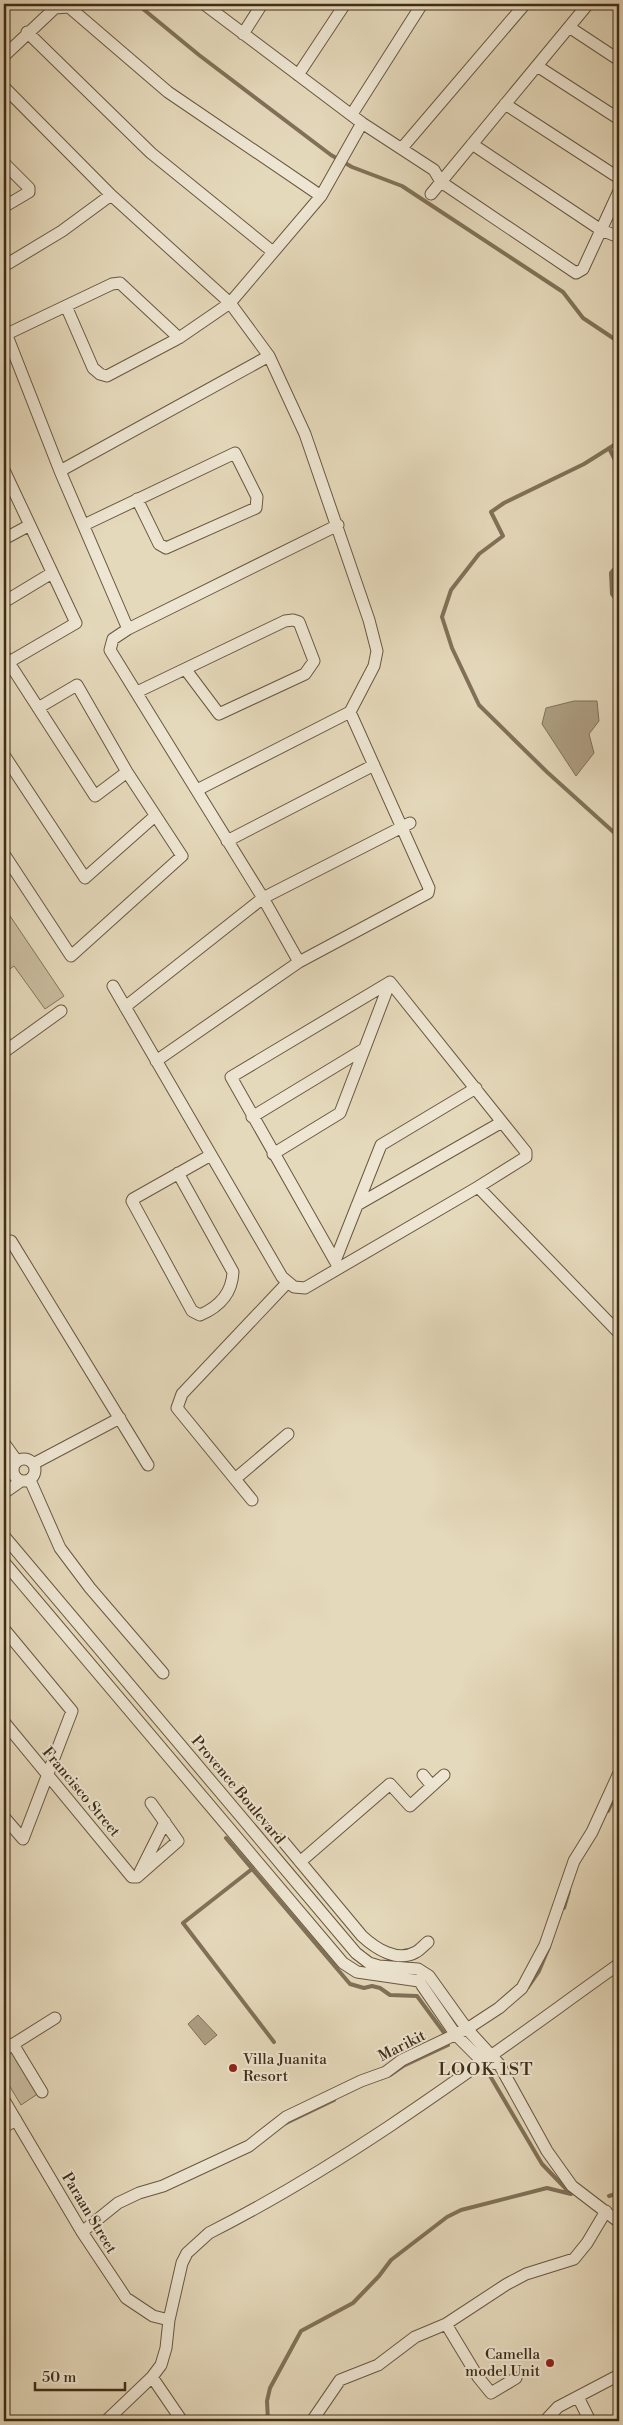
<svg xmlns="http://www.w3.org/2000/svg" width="623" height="2425" font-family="'Libre Bodoni',serif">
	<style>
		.green { fill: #c9bc9f; stroke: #84745b }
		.water { fill: #ad9f83; stroke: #817158 }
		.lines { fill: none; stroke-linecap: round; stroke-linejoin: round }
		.stream { stroke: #817158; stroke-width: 4 }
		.minor-casing { stroke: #695840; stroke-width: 13 }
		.minor { stroke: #eee6d3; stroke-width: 11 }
		.poi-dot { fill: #8f2418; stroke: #eee6d3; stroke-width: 2 }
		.labels { text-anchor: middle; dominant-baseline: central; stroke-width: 4; stroke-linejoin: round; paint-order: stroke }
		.street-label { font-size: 15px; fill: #402d17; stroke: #eee6d3 }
		.poi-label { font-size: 15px; fill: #402d17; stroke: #eee6d3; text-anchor: start }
		.quarter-label { font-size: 18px; letter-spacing: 1px; fill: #402d17; stroke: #eee6d3 }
	</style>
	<rect width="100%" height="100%" fill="#e5d9bb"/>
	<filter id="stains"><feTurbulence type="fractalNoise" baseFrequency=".004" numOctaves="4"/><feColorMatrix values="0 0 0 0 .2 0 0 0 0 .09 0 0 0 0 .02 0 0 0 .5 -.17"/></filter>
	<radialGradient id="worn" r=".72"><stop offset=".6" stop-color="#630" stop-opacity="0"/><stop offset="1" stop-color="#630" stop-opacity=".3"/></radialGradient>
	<path class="green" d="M 4,907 L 64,996 L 45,1009 L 14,966 L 4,973 Z
		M 13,2051 L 39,2093 L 21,2105 L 4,2077 L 4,2057 Z"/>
	<path class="water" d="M 574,701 L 597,701 L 599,721 L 589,734 L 594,753 L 576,776 L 542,724 L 546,708 Z
		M 198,2015 L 217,2035 L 205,2045 L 188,2024 Z"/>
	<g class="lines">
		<path class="stream" d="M 137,4 L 199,55 L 331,155 L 352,167 L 402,186 L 563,292 L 583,318 L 619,342
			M 619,442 L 584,464 L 504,503 L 491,512 L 503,536 L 479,554 L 451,590 L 442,617 L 452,648 L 479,705 L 547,772 L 619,837
			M 609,448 L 615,460 L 619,487
			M 619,563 L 611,573 L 612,594 L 619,603
			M 608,1811 L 619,1786
			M 226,1838 L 350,1984 L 364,1988 L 372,1986 L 380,1988 L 390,1995 L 417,1996 L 445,2034
			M 252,1869 L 183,1923 L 274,2042
			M 564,1908 L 569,1891
			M 528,1987 L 539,1971 L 549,1947
			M 486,2069 L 542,2164 L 571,2194
			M 390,2075 L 403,2066 L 448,2045
			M 284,2124 L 334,2100
			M 609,2196 L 619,2193
			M 268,2421 L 267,2401 L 270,2388 L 301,2331 L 353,2303 L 379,2276 L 391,2260 L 447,2217 L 461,2210 L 547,2188 L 571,2194"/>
		<defs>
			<path id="minor" d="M 49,4 L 55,8 L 69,7 L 168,92 L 321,196
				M 204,4 L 362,123 L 434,170 L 441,182 L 576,273 L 583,269 L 619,191
				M 569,27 L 619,60
				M 27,32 L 151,153 L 273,252
				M 243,34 L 262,4
				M 4,56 L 55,8
				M 537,66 L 619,119
				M 298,75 L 345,4
				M 4,87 L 111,195 L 230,303 L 269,356 L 305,434 L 369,620 L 377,651 L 374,666 L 350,712 L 197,790
				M 505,104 L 619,178
				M 352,114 L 422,4
				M 472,144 L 601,230 L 619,237
				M 402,148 L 525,4
				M 4,163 L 29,188 L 29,192 L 7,205 L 4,205
				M 431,194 L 588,4
				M 4,266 L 62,231 L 111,195
				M 66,306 L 93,368 L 100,374 L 107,376 L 179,338 L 230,303 L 321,196 L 362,123
				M 4,328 L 60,471 L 128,629
				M 7,334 L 112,284 L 120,283 L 179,338
				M 4,470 L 76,623 L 4,665
				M 60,471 L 269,356
				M 84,525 L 235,453 L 257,497 L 256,508 L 166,548 L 159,544 L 137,499
				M 4,539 L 30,525
				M 4,602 L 52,573
				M 4,655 L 95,796 L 127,772
				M 137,692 L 285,621 L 293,620 L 299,622 L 314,661 L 305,674 L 219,714 L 186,670
				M 4,755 L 85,878 L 155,816
				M 227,841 L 374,765
				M 4,854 L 71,956 L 182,856 L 127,772 L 77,685 L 38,708
				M 299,962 L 263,898 L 110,650 L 113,639 L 128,629 L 338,525
				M 113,986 L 282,1277 L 294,1287 L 305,1288 L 478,1187 L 526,1157 L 526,1152 L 390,982
				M 125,1007 L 263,898 L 410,823
				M 4,1052 L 61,1011
				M 156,1061 L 299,962 L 428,893 L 429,888 L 350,712
				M 252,1117 L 364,1049
				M 273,1154 L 340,1113 L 390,982
				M 178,1173 L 233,1272 C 232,1293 219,1307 200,1315 L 192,1311 L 132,1201 L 133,1199 L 211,1155
				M 478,1187 L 619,1333
				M 357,1205 L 502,1122
				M 11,1241 L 148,1465
				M 335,1261 L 381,1145 L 476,1088
				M 339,1268 L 231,1077 L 390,982
				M 4,1443 L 17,1461
				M13 1470a11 11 0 1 1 22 0a11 11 0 1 1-22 0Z
				M 33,1464 L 120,1418
				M 235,1479 L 288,1434
				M 30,1480 L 60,1548 L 90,1588 L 163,1673
				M 4,1493 L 21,1481
				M 252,1500 L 177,1408 L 182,1394 L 287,1283
				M 4,1536 L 356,1953 L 369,1963 L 379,1966 L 418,1969 L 429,1976 L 467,2029 L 499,2064 L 547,2151 L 572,2186 L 619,2222
				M 4,1562 L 343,1963 L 357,1972 L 419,1981 L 456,2035 L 483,2062 L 499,2064
				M 4,1629 L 72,1711 L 23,1839 L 4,1817
				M 4,1722 L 132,1877 L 137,1877 L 178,1841 L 151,1803
				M 423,1775 L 432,1786
				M 282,1840 L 362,1936 C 375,1948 397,1963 416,1952 C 420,1950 424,1945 428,1942
				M 300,1862 L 390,1784 L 410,1806 L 444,1775
				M 140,1872 L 165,1822
				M 13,2044 L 42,2092
				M 4,2050 L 55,2018
				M 4,2100 L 82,2232 L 126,2298 L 153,2316 L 169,2320
				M 4,2127 L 16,2120
				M 82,2232 L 118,2203 L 139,2193 L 163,2186 L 249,2146 L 286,2117 L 361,2081 L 386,2072 L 402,2060 L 467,2029 L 499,2008 L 522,1988 L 545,1945 L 574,1861 L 592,1832 L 619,1773
				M 446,2324 L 478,2377 L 491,2393 L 516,2378
				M 152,2377 L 182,2421
				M 578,2397 L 590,2421
				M 106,2421 L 152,2377 L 161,2365 L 166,2348 L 169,2320 L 182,2263 L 187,2253 L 209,2233 C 355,2159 486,2059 619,1964
				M 316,2421 L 314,2418 L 340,2380 L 378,2365 L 415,2337 L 446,2324 L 507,2284 L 526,2274 L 574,2259 L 587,2243 L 606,2211
				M 545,2421 L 558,2407 L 619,2375"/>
		</defs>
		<use href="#minor" class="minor-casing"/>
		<use href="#minor" class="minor"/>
	</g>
	<g class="poi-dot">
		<circle cx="233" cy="2068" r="5"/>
		<circle cx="550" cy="2363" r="5"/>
	</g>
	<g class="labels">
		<g class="street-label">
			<text transform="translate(238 1790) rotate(50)">Provence Boulevard</text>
			<text transform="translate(81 1792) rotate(50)">Francisco Street</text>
			<text transform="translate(402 2046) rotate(-27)">Marikit</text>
			<text transform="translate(89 2213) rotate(59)">Paraan Street</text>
		</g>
		<g class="poi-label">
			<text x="243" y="2059">Villa Juanita<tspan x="243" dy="17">Resort</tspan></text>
			<text x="540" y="2354" text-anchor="end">Camella<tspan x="540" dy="17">model Unit</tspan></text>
		</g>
		<g class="quarter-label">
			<text x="486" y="2069">LOOK 1ST</text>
		</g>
	</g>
	<rect width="623" height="2425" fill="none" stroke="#e5d9bb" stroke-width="20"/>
	<rect x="5" y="5" width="613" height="2415" fill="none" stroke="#402d17" stroke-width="2.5"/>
	<rect x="10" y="10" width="603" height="2405" fill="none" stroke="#402d17"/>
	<path d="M35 2382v8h90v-8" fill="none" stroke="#402d17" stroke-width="2.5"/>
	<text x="42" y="2382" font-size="15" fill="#402d17" stroke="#eee6d3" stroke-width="4" paint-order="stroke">50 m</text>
	<rect width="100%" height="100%" filter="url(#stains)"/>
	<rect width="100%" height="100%" fill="url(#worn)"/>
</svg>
